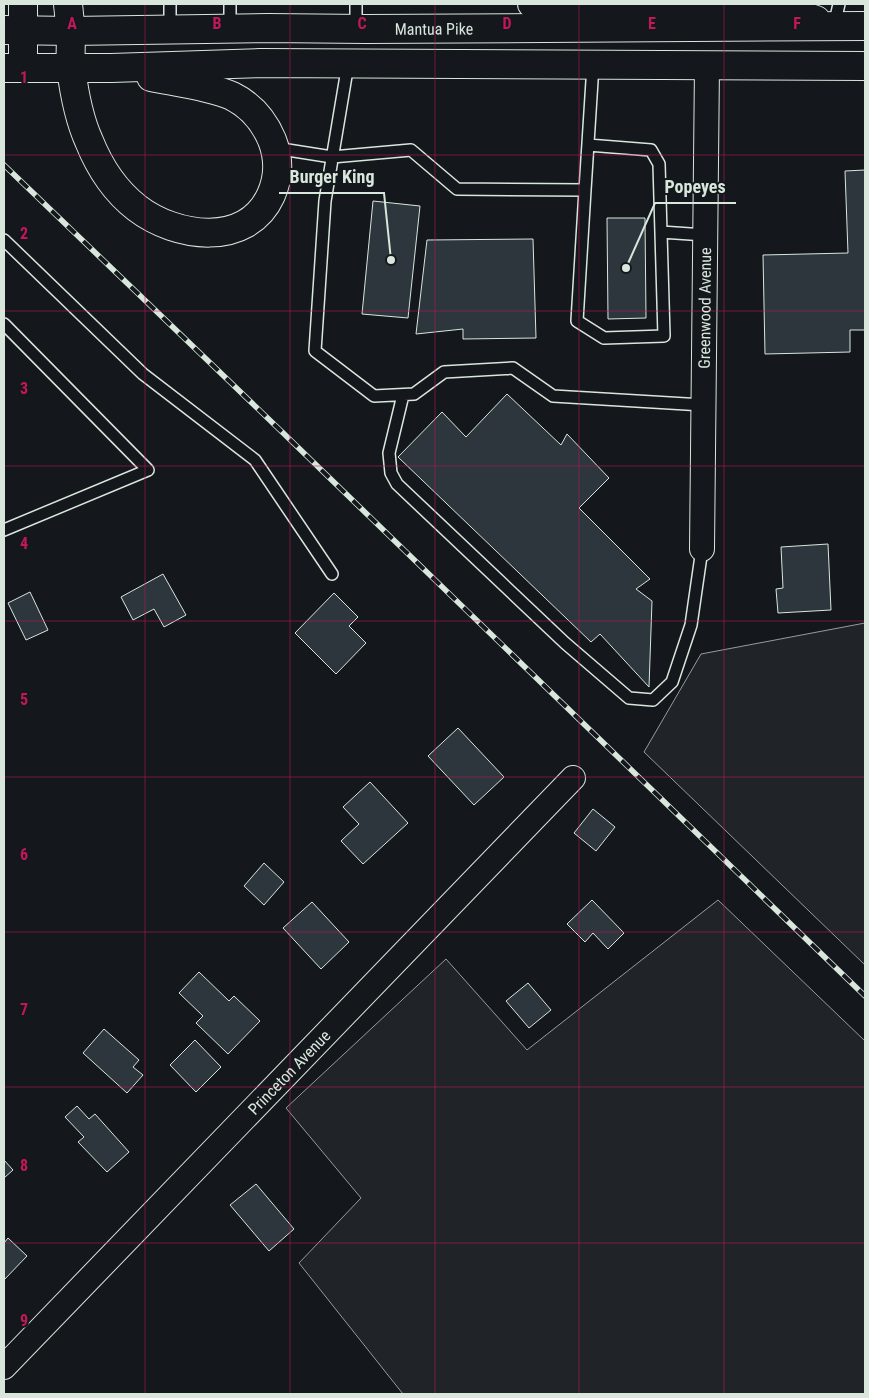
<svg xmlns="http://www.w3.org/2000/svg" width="869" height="1398" viewBox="0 0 869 1398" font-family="'Roboto Condensed',sans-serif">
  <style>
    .green { fill: #202428; stroke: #939e99 }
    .building { fill: #2c363c; stroke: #d8e6dc }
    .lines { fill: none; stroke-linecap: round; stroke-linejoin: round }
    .lane-casing { stroke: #d8e6dc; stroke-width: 14 }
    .street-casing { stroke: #d8e6dc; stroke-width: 26 }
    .primary-casing { stroke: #d8e6dc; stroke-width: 30 }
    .lane { stroke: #14181c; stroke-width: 11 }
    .street { stroke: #14181c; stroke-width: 24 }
    .primary { stroke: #14181c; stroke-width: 28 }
    .rail-casing { stroke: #d8e6dc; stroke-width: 5.5 }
    .rail { stroke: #14181c; stroke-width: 4; stroke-dasharray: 11; stroke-linecap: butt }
    .grid { fill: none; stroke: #c2185b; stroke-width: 1; stroke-opacity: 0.55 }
    .labels { text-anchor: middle; stroke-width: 4; stroke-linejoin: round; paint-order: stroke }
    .street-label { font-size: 16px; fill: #d8e6dc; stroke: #14181c }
    .grid-label { font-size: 16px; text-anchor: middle; font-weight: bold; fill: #c2185b; stroke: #14181c; stroke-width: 4; stroke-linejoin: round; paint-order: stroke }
    .leader { fill: none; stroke: #d8e6dc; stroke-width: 2 }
    .callout-dot { fill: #d8e6dc; stroke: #14181c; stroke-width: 2 }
    .callout-label { font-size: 18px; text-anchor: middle; font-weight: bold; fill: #d8e6dc; stroke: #14181c; stroke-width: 4; stroke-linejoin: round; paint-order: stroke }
  </style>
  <rect width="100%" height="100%" fill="#14181c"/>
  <!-- green -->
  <path class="green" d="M865,623V965L644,752L701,654Z
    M718,900L865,1041V1394H403L299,1263L361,1198L286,1108L446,959L527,1050Z"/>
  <!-- building -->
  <path class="building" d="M865,170V330H850V352L765,354L763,255L848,253L845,171Z
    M373,201L420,206L408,318L362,314Z
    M607,218H645L646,318L608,319Z
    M533,239L536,338L463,339V329L416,334L427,240Z
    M507,394L561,445L567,434L609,478L579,508L650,579L636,589L652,601L649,687L600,634L591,642L398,457L442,412L466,437Z
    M828,544L831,610L778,613L776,589L783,588L781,547Z
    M163,574L186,615L164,627L154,609L133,620L121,597Z
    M30,592L48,630L26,640L8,603Z
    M334,593L358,617L349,626L366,643L336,674L295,633Z
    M458,728L504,777L474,805L428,756Z
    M370,782L408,823L363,864L341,841L359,824L343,807Z
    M593,809L615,827L596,851L574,833Z
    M264,863L284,882L264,905L244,886Z
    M592,900L624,933L608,949L593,933L585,942L567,924Z
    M312,902L349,942L321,969L283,928Z
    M199,972L229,1001L234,996L260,1021L228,1054L196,1023L203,1016L179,993Z
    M528,983L551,1010L529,1028L506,1001Z
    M104,1029L139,1060L133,1067L143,1075L127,1093L83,1053Z
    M195,1040L221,1067L196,1092L170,1065Z
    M77,1106L89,1119L95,1114L129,1152L107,1172L78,1142L84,1137L65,1117Z
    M4,1160L13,1170L4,1178Z
    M256,1184L294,1229L269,1251L230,1205Z
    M8,1238L27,1256L4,1280V1243Z"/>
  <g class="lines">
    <defs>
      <path id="lane" d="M170,4V29
        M230,4V28
        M834,26L839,4
        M356,29V4
        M348,64L325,201L315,351L374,396L414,394L444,372L513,368L553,396L703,405
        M275,148L332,157L411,150L457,189L585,190L593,65
        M585,190L577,321L604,338L664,336L659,164L651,150L588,145
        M661,232L705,235
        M4,240L143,374L255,460L332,574
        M4,324L148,470L4,530
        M403,395L389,453L391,473L397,484L565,643L629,698L653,700L672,682L691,625L702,549"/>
      <g id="street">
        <path id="s1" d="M702,549L707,65"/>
        <path id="s2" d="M4,1367L573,778"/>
      </g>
      <g id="primary">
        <path d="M68,4C69,14 70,24 71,34C71,45 70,57 71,68C74,92 79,119 89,141C99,166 115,191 137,208C176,238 247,248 271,195C279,177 279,158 272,140C264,121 250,105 232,96C209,86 176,82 151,77"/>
        <path d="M532,4L562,7L777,6L816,20"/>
        <path id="s3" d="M4,30L71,31L268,28L366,29L865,26"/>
        <path d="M4,68H111L260,63L865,66"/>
        <path d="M23,68V4"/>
      </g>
    </defs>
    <!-- lane casing -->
    <use href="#lane" class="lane-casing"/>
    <!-- street casing -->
    <use href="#street" class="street-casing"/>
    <!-- primary casing -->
    <use href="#primary" class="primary-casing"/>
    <!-- lane -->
    <use href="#lane" class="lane"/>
    <!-- street -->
    <use href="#street" class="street"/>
    <!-- primary -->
    <use href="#primary" class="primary"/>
    <defs>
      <path id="rail" d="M4,165L279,429L865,996"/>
    </defs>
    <!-- rail casing -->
    <use href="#rail" class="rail-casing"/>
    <!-- rail -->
    <use href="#rail" class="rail"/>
  </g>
  <!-- grid -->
  <path class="grid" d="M145,4V1394M290,4V1394M435,4V1394M579,4V1394M724,4V1394M4,155H865M4,311H865M4,466H865M4,621H865M4,777H865M4,932H865M4,1087H865M4,1243H865"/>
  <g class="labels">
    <!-- street labels -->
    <g class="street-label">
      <text dy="6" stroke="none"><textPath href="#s3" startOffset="430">Mantua Pike</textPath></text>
      <text dy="6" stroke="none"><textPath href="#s1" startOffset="241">Greenwood Avenue</textPath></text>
      <text dy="6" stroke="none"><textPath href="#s2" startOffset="410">Princeton Avenue</textPath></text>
    </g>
  </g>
  <g class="grid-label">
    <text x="72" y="29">A</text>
    <text x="217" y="29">B</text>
    <text x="362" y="29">C</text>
    <text x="507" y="29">D</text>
    <text x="652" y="29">E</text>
    <text x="797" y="29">F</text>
    <text x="24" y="83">1</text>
    <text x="24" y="239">2</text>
    <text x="24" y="394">3</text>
    <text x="24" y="549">4</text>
    <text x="24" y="705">5</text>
    <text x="24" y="860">6</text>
    <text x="24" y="1015">7</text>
    <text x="24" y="1171">8</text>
    <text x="24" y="1326">9</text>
  </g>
  <!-- callouts -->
  <path class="leader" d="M391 260L384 193H279M626 268L655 203H736"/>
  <g class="callout-dot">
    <circle cx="391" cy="260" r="5"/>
    <circle cx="626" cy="268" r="5"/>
  </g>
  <g class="callout-label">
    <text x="332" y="183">Burger King</text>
    <text x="695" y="193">Popeyes</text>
  </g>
  <!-- border -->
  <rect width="869" height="1398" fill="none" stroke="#d8e6dc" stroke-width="10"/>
</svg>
